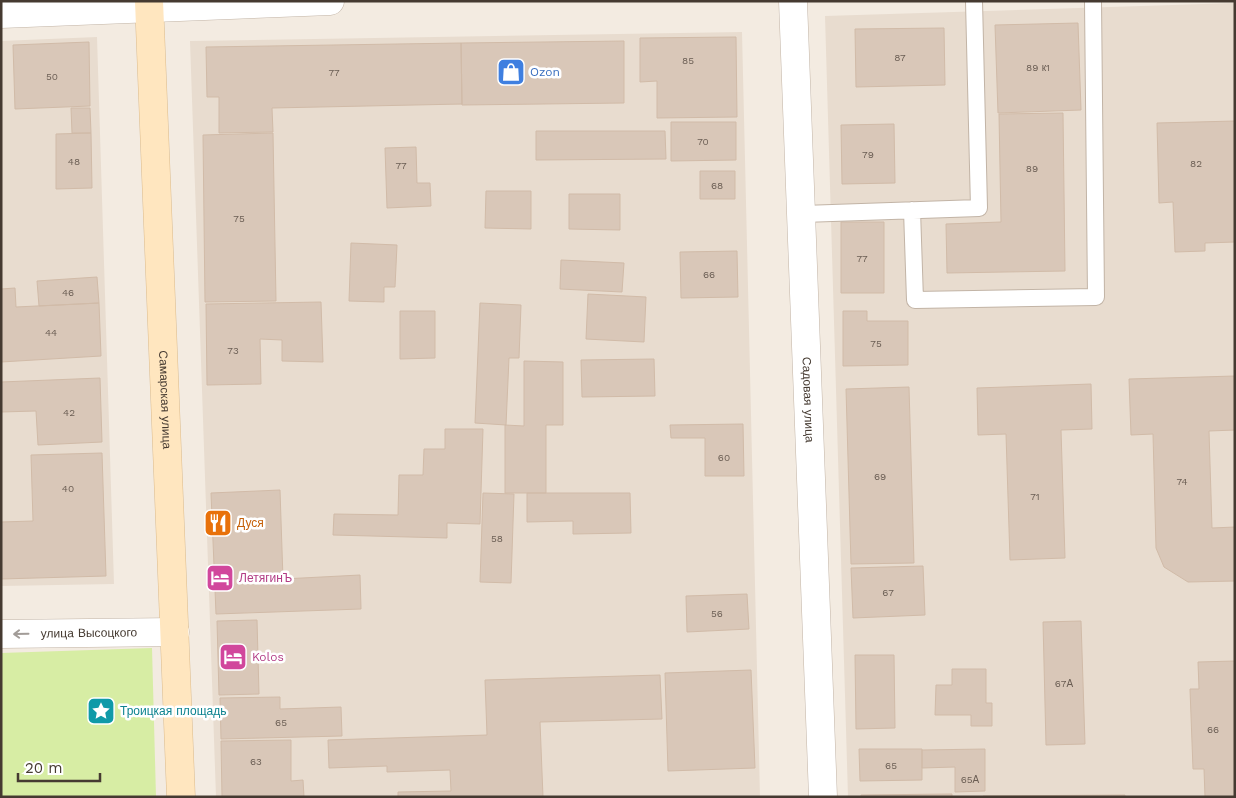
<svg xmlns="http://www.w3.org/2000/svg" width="1236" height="798" viewBox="0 0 1236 798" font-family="'Work Sans',sans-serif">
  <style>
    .residential { fill: #e8dccf }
    .green { fill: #d7eda4 }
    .building { fill: #d9c7b8; stroke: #d1bba8 }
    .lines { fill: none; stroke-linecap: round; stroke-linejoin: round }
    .service-casing { stroke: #c2b4a6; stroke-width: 18 }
    .minor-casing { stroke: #c2b4a6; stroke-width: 29 }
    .secondary-casing { stroke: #dbbb8d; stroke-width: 29 }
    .service { stroke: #fff; stroke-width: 16 }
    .minor { stroke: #fff; stroke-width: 28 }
    .secondary { stroke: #ffe6bf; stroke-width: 28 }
    .oneway { stroke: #a29c98 }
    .labels { text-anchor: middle; stroke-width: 5; stroke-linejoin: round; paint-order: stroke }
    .number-label { font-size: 10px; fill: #6a5d53 }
    .shop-label { font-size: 12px; fill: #366cbe; stroke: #fff; text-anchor: start }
    .street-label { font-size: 12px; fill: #453a31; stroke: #fff }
    .food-label { font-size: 12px; fill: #c56008; stroke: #fff; text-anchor: start }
    .hotel-label { font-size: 12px; fill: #b23c85; stroke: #fff; text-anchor: start }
    .culture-label { font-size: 12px; fill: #0d838f; stroke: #fff; text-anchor: start }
  </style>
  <rect width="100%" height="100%" fill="#f3ebe1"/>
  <!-- residential -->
  <path class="residential" d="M1235,3V797H848L825,16Z
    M742,32L760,797H216L190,41Z
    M97,37L114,584L1,586V41Z"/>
  <!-- green -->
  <path class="green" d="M152,648L156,797H1V653Z"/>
  <!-- building -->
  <path class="building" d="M1078,23L1081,110L998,113L995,25Z
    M944,28L945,85L856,87L855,29Z
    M736,37L737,117L657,118V81L640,82V38Z
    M624,41V103L462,105L461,43Z
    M89,42L90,106L15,109L13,45Z
    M461,43L462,104L272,108L273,132L219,133V97H207L206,47Z
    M71,108H90L91,133H72Z
    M1063,113L1065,271L947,273L946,224L1001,222L999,114Z
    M1235,121V242L1205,243V251L1175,252L1173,202L1159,203L1157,123Z
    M671,122H736V160L671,161Z
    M894,124L895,183L842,184L841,125Z
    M536,131H665L666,159L536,160Z
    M91,133L92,188L56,189V134Z
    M273,133L276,301L205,302L203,135Z
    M416,147L417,183H430L431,206L387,208L385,148Z
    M700,171H735V199H700Z
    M486,191H531V229L485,228Z
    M569,194H620V230L569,229Z
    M841,222H884V293H841Z
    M351,243L397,245L395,287H384V302L349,301Z
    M737,251L738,297L681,298L680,252Z
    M561,260L624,263L622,292L560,289Z
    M97,277L99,303L39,306L37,281Z
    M15,288L16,307L99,303L101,356L1,362V289Z
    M588,294L646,297L644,342L586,339Z
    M321,302L323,362L282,361V340L260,339L261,384L207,385L206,304Z
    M480,303L521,305L519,358H509L506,425L475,423Z
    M400,311H435V358L400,359Z
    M843,311H867V321H908V365L843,366Z
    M654,359L655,396L582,397L581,360Z
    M524,361L563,362V425H546V493H505V425L524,426Z
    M1235,376V430L1209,431L1212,528L1235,527V581L1188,582L1164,567L1156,548L1153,434L1131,435L1129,379Z
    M100,378L102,442L38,445L36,411L1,412V382Z
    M1091,384L1092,429L1061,430L1065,558L1010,560L1006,434L978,435L977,388Z
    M909,387L914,563L851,564L846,389Z
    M743,424L744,476H705V438H671L670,425Z
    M445,429H483L480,524L447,523V538L333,535L334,514L398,515L399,475H423L424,449H445Z
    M102,453L106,576L1,579V522L33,521L31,455Z
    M280,490L283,579L360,575L361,609L216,614L211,493Z
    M483,493L514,494L511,583L480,582Z
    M527,493H630L631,533L573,534V521L527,522Z
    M923,566L925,615L853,618L851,568Z
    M747,594L749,629L687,632L686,596Z
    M257,620L259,694L219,695L217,621Z
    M1081,621L1085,744L1046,745L1043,622Z
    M855,655H894L895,728L856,729Z
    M1235,661V797H1205L1204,769H1193L1190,689H1199L1198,662Z
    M952,669H986V703H992V726H971V715H935L936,685H952Z
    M751,670L755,768L668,771L665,673Z
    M660,675L662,719L540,722L543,797H398V792L451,791L450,770L387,772V766L329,768L328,740L487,735L485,680Z
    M280,697V709L341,707L342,736L221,739L220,698Z
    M291,740V781L303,780L304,797H222L221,741Z
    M859,749H922V780L860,781Z
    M985,749V791L955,792V767L922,768V750Z
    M952,794V797H861V795Z
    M1125,795V797H983V796Z"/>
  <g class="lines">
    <defs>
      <path id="service" d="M912,210L915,300L1096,297L1093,1
        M803,214L979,208L974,1"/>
      <g id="minor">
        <path id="s1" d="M793,1L823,797"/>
        <path d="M1,14L330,1"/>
        <path id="s2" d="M1,634L175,632"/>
      </g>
      <g id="secondary">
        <path id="s3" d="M149,1L181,797"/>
      </g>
    </defs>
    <!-- service casing -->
    <use href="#service" class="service-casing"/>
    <!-- minor casing -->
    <use href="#minor" class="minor-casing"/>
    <!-- secondary casing -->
    <use href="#secondary" class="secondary-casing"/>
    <!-- service -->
    <use href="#service" class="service"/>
    <!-- minor -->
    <use href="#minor" class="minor"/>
    <!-- secondary -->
    <use href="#secondary" class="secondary"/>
  </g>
  <!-- one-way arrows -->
  <defs><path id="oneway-shaft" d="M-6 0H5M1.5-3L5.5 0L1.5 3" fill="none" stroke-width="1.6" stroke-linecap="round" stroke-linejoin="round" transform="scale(1.25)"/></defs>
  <use class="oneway" href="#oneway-shaft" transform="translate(21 634) rotate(179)"/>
  <!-- icons -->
  <defs>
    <symbol id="shop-square" viewBox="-11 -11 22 22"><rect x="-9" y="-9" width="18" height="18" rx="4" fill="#3f7fe0" stroke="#fff"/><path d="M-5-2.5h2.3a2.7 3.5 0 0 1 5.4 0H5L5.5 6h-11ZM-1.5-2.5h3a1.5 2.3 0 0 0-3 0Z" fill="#fff"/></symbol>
    <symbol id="restaurant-square" viewBox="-11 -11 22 22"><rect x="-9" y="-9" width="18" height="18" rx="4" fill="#e8710a" stroke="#fff"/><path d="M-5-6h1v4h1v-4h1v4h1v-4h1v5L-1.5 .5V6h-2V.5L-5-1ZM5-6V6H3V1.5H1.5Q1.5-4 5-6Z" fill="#fff"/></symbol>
    <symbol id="hotel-square" viewBox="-11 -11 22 22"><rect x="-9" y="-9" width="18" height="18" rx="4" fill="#d1479c" stroke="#fff"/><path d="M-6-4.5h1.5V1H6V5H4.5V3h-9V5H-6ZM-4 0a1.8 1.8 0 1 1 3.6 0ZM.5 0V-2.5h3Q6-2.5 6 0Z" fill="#fff"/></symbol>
    <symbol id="sight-square" viewBox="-11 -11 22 22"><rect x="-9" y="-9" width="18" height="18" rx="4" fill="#0f9aa8" stroke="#fff"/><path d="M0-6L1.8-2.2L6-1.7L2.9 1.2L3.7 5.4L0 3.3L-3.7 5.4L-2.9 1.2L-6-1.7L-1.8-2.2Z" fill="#fff"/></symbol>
  </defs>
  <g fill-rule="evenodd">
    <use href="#shop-square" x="495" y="56" width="32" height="32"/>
    <use href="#restaurant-square" x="202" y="507" width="32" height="32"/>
    <use href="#hotel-square" x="204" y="562" width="32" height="32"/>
    <use href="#hotel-square" x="217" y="641" width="32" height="32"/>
    <use href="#sight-square" x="85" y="695" width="32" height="32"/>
  </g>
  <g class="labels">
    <!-- number labels -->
    <g class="number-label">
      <text x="900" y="61">87</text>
      <text x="688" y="64">85</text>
      <text x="1038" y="71">89 к1</text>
      <text x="334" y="76">77</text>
      <text x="52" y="80">50</text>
      <text x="703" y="145">70</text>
      <text x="868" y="158">79</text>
      <text x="74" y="165">48</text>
      <text x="1196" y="167">82</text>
      <text x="401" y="169">77</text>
      <text x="1032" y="172">89</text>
      <text x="717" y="189">68</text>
      <text x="239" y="222">75</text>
      <text x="862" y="262">77</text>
      <text x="709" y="278">66</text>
      <text x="68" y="296">46</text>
      <text x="51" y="336">44</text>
      <text x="876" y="347">75</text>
      <text x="233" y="354">73</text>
      <text x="69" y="416">42</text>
      <text x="724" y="461">60</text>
      <text x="880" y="480">69</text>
      <text x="1182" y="485">74</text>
      <text x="68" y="492">40</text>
      <text x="1035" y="500">71</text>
      <text x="497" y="542">58</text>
      <text x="888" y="596">67</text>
      <text x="717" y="617">56</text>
      <text x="1064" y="687">67А</text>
      <text x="281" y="726">65</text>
      <text x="1213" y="733">66</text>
      <text x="256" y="765">63</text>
      <text x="891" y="769">65</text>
      <text x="970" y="783">65А</text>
    </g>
    <!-- shop labels -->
    <g class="shop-label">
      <text x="530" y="76">Ozon</text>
    </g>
    <!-- street labels -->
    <g class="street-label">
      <text dy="4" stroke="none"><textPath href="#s3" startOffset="399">Самарская улица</textPath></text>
      <text dy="4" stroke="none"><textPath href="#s1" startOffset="399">Садовая улица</textPath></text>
      <text dy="4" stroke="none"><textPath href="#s2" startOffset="88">улица Высоцкого</textPath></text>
    </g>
    <!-- food labels -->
    <g class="food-label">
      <text x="237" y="527">Дуся</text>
    </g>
    <!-- hotel labels -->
    <g class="hotel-label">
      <text x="239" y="582">ЛетягинЪ</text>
      <text x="252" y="661">Kolos</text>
    </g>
    <!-- culture labels -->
    <g class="culture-label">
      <text x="120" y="715">Троицкая площадь</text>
    </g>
  </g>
  <!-- border -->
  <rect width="1236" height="798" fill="none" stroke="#453a31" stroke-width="5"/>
  <!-- scale -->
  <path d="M18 773v8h82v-8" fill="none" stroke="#453a31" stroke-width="2.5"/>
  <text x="25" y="773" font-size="15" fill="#453a31" stroke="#ffffff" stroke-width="4" paint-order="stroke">20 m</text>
</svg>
